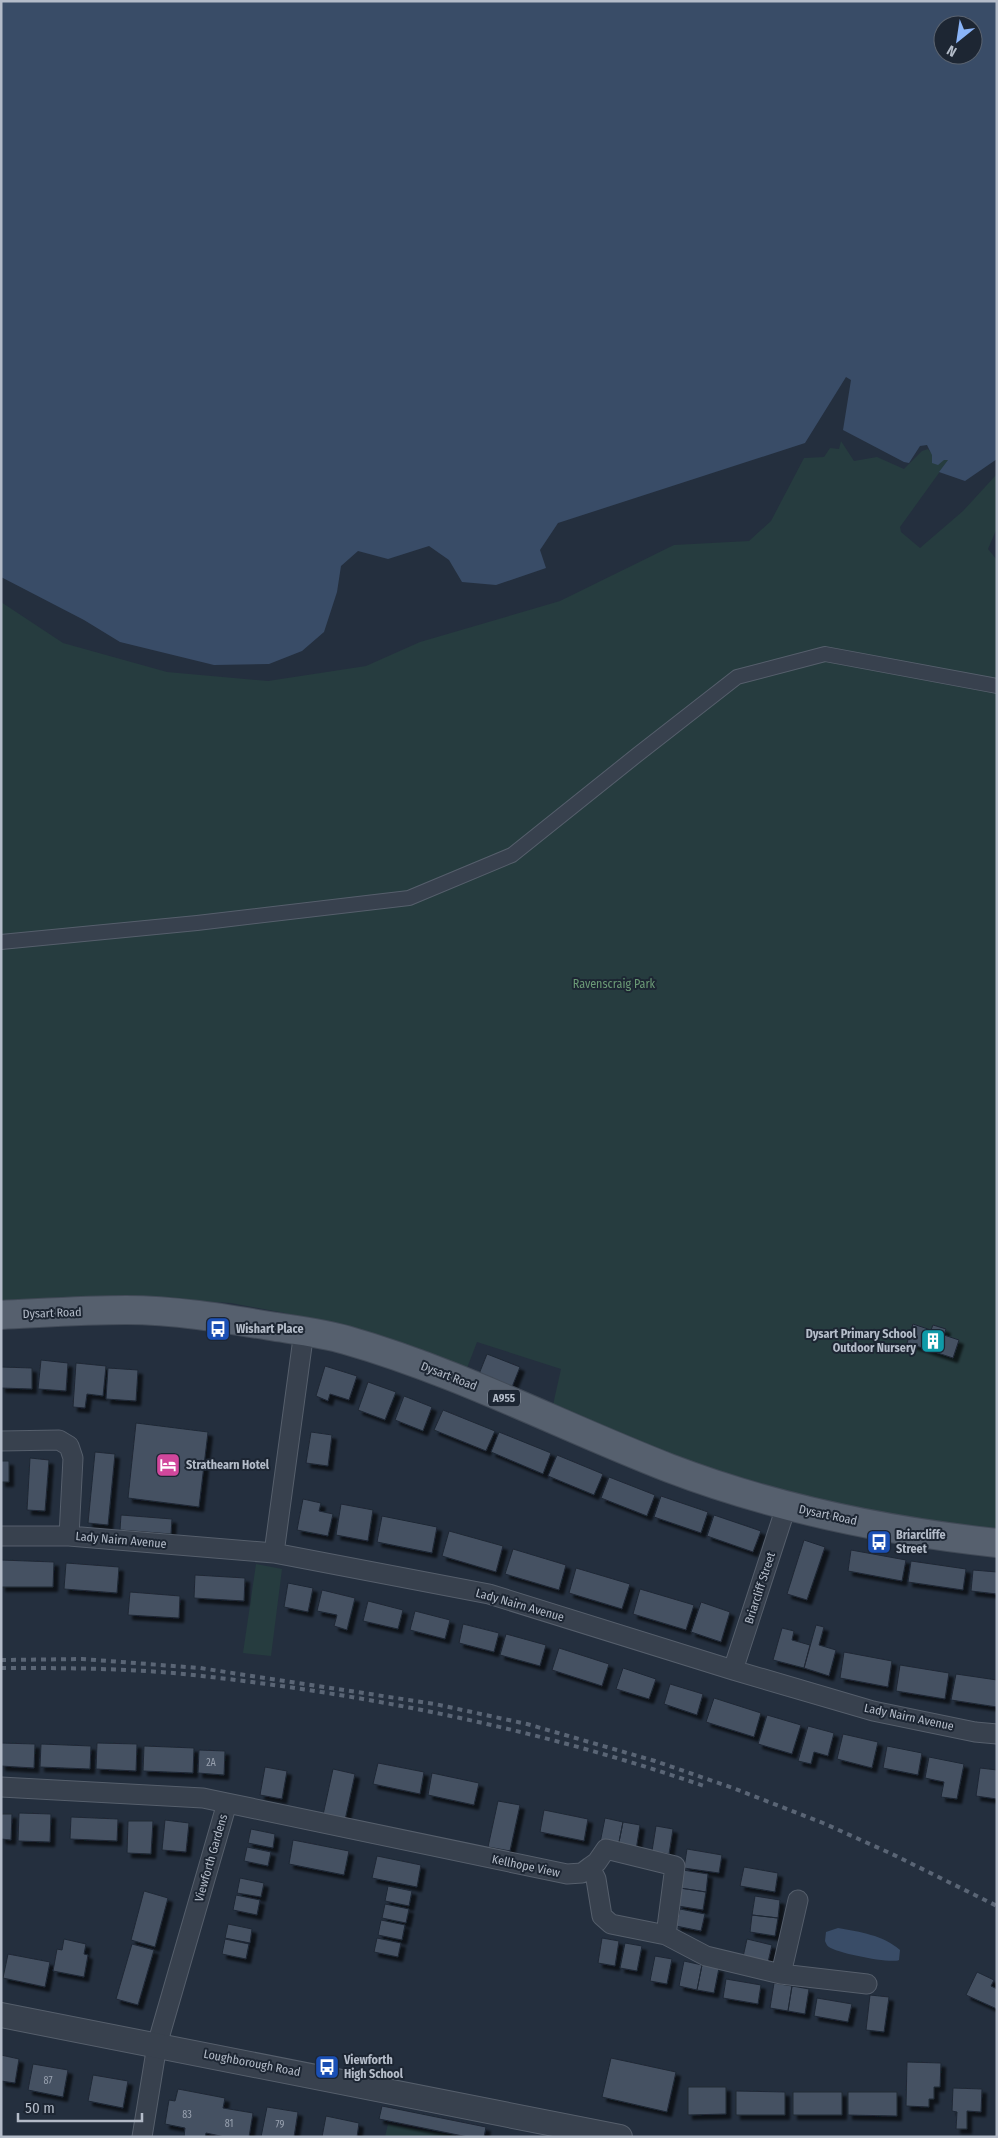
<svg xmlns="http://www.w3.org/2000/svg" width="998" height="2138" viewBox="0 0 998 2138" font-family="'Fira Sans Condensed',sans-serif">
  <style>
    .green { fill: #263c3f }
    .water { fill: #394c67; fill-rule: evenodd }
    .building { fill: #455162; stroke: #1f2835; filter: url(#shadow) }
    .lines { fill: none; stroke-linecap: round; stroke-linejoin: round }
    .pedestrian-casing { stroke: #565f6c; stroke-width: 16 }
    .minor-casing { stroke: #565f6c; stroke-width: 21 }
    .tertiary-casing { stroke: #565f6c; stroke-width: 26 }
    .primary-casing { stroke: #414a57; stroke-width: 30 }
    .pedestrian { stroke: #38414e; stroke-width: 14 }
    .minor { stroke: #38414e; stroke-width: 19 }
    .tertiary { stroke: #38414e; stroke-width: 24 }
    .primary { stroke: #56606e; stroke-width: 28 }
    .rail { stroke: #5a6575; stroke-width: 4; stroke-dasharray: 5 5; stroke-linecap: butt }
    .labels { text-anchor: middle; stroke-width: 4; stroke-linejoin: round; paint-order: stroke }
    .number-label { font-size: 10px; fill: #98a1af }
    .shield { fill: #1d2633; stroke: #878f9c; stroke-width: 1 }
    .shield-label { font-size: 11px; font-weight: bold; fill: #b4bcc9 }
    .park-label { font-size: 12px; fill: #6b9a76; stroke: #1d2633 }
    .street-label { font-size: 12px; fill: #b4bcc9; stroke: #1d2633 }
    .poi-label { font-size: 12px; font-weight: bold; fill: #b4bcc9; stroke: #1d2633; text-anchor: start }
  </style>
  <defs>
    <filter id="shadow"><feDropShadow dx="4.5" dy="4.5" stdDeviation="1" flood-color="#0009"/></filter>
  </defs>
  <rect width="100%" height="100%" fill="#242f3e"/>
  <!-- green -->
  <path class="green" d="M841,441L854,461L877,457L904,469L922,451L928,449C933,456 940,460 949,459L900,527L901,532L920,548L963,511L997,474V528L988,549L997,560V1530L889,1515L827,1502L705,1467L625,1436L553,1405L561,1369L477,1342L467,1368L449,1360L317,1319L231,1303L161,1299L66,1297L1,1301V602L63,643L167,672L268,681L366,666L420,642L560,601L674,545L749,541L771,521L804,458L824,457L830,448L839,449Z
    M256,1564L282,1569L271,1656L243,1653Z
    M388,2124L462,2137H385Z"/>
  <!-- water -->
  <path class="water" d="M1,1H997V459L965,481L939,472L948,460H944L938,465L932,463V455L927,445L920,446L909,463L904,462L843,430L851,380L846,377L805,443L558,523L540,550L546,568L496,585L462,582L449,560L429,546L388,559L358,551L341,566L337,592L324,632L302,651L269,664L214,665L120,642L84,620L1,577ZM943,25H973V55H943Z
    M838,1928C860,1932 883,1935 900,1950L899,1960C891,1964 837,1953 829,1947C827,1946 826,1943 825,1941L826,1932Z"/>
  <!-- building -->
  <path class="building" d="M913,1324L931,1330L933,1325L946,1329L944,1335L959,1340L953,1358L907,1343Z
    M487,1354L520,1367L512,1387L479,1374Z
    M41,1360L68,1363L66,1391L38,1389Z
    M76,1363L106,1366L103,1396L87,1394L85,1408L73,1407Z
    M325,1366L357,1376L349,1400L330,1394L328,1401L316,1396Z
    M1,1367L32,1368V1389L1,1388Z
    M108,1368L138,1370L136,1401L106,1399Z
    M368,1382L396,1392L385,1420L358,1410Z
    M404,1396L432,1407L423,1431L395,1420Z
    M443,1410L495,1431L486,1451L434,1430Z
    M136,1423L208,1432L199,1507L128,1498Z
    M311,1432L332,1435L328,1466L306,1463Z
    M499,1432L551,1453L543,1474L491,1452Z
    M95,1452L115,1454L108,1525L88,1523Z
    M557,1455L603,1474L594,1495L548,1476Z
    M30,1458L49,1460L45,1511L27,1510Z
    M1,1461H9V1482H1Z
    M609,1477L655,1495L647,1516L601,1498Z
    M661,1496L708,1512L701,1533L654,1517Z
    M303,1499L321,1503L319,1511L333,1514L328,1536L297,1530Z
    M341,1504L373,1510L368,1541L336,1535Z
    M121,1515L172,1519L171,1534L120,1530Z
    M714,1515L761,1531L753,1552L707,1536Z
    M382,1516L437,1527L432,1553L377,1542Z
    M449,1531L503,1546L496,1572L442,1556Z
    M804,1540L825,1547L807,1600L787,1594Z
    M513,1549L566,1565L559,1590L505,1574Z
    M851,1550L906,1560L902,1581L848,1571Z
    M1,1560L54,1562L53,1587H1Z
    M911,1561L966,1569L963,1590L908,1582Z
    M66,1563L119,1567L117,1593L64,1589Z
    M576,1568L630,1584L622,1609L569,1593Z
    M973,1570L997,1572V1594L971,1591Z
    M195,1575L245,1578L244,1601L194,1598Z
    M288,1583L313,1588L308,1612L284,1607Z
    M640,1589L694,1605L686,1630L633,1614Z
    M322,1590L355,1598L347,1630L334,1626L337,1615L317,1611Z
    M130,1592L180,1596L179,1618L128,1615Z
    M368,1601L403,1610L398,1629L363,1621Z
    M701,1602L730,1612L721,1642L691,1632Z
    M415,1611L450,1620L445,1639L410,1630Z
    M463,1624L499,1633L494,1652L459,1643Z
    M816,1625L824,1627L819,1645L836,1650L829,1676L804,1668Z
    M782,1628L794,1631L792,1640L810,1645L804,1668L773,1660Z
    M506,1634L546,1645L540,1666L500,1655Z
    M559,1648L609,1664L602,1686L552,1670Z
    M844,1652L892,1661L888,1687L840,1678Z
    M900,1665L949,1673L945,1699L896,1691Z
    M623,1668L656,1679L649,1699L616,1689Z
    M956,1674L997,1680V1707L951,1700Z
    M670,1684L703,1694L697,1715L664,1704Z
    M714,1698L761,1713L754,1737L706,1722Z
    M767,1715L801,1725L792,1754L758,1744Z
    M808,1726L834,1733L828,1756L814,1752L811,1764L798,1761Z
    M843,1734L878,1742L872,1768L837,1759Z
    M1,1743L35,1744L34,1768L1,1766Z
    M97,1743L137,1744L136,1771L96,1769Z
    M41,1744L91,1746L90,1769L40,1767Z
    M144,1746L194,1748L193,1773L143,1771Z
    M887,1746L922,1753L918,1775L883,1768Z
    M199,1750L225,1751L224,1775L198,1773Z
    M929,1757L964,1764L957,1799L941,1797L944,1782L925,1778Z
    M378,1763L424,1772L420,1794L373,1784Z
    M265,1767L287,1771L282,1799L260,1795Z
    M980,1768L997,1770V1799L976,1796Z
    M333,1769L355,1774L345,1820L323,1815Z
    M432,1773L479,1783L474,1805L428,1795Z
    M498,1801L520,1805L510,1851L488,1847Z
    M544,1810L588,1819L584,1841L540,1832Z
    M19,1813L51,1814L50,1842L18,1841Z
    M1,1814H12L11,1840L1,1839Z
    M71,1817L118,1819L117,1841L70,1839Z
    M605,1818L623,1822L618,1847L600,1843Z
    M165,1820L189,1823L186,1852L162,1850Z
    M128,1821H153L151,1854L127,1853Z
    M623,1822L640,1825L636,1850L618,1847Z
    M656,1826L673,1829L669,1854L652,1851Z
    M251,1829L275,1834L273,1848L248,1843Z
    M293,1840L349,1851L344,1875L289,1864Z
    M247,1847L271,1852L268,1866L244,1861Z
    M687,1849L722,1855L719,1873L684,1868Z
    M377,1856L421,1865L417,1887L372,1878Z
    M744,1867L778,1873L775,1892L740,1886Z
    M683,1870L708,1874L706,1892L680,1888Z
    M240,1878L264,1883L261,1897L237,1893Z
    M388,1886L412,1891L409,1906L385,1901Z
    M680,1888L706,1892L703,1910L678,1906Z
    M144,1891L168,1898L155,1947L131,1940Z
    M236,1895L260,1900L257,1915L233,1910Z
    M755,1896L780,1900L778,1918L752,1915Z
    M385,1904L409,1909L406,1923L382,1918Z
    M680,1909L705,1914L701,1931L676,1926Z
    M752,1915L778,1918L775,1936L750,1932Z
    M381,1920L405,1925L402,1940L378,1935Z
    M228,1924L252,1929L250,1943L225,1938Z
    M377,1938L401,1943L398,1957L374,1952Z
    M602,1938L619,1941L615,1966L598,1963Z
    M64,1939L86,1944L84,1954L88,1955L84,1977L53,1971L57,1949L62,1950Z
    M225,1939L249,1944L246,1959L222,1954Z
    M747,1939L772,1945L768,1962L743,1957Z
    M625,1943L642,1946L637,1971L620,1968Z
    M132,1944L154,1950L138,2005L116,1999Z
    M8,1954L50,1962L45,1987L3,1978Z
    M655,1956L672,1959L667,1984L650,1981Z
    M684,1961L702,1965L697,1990L679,1986Z
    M702,1965L719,1968L714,1993L697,1990Z
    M977,1972L994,1980L991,1986L997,1989V2009L966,1995Z
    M726,1979L761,1985L758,2004L723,1998Z
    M774,1983L792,1986L788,2011L770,2008Z
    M792,1986L809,1989L805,2014L788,2011Z
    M870,1995L889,1997L884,2032L866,2030Z
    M817,1998L852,2004L848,2022L814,2016Z
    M1,2055L19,2059L15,2083L1,2081Z
    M611,2058L676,2072L667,2112L602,2097Z
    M907,2062L941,2063L940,2087H934V2099H929V2107L906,2106Z
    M33,2064L68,2070L63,2097L28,2090Z
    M93,2075L128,2081L123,2108L88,2101Z
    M688,2087H726V2114L688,2115Z
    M953,2088L982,2089L981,2112L967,2111V2129H956L957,2112L952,2111Z
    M178,2089L225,2098L223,2108L253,2113L249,2137H225L206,2133L205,2137H184L185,2128L165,2124L169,2100L175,2101Z
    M736,2091L785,2092V2115H736Z
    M793,2092H842V2115H793Z
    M848,2092H897V2116L848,2115Z
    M382,2106L486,2127L484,2137H468L379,2119Z
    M267,2107L298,2112L294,2137H261Z
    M326,2116L359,2123L357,2137H322Z"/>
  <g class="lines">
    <defs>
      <path id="pedestrian" d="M1,942L197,923L409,898L512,855L637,755L737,677L825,654L997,686"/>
      <path id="minor" d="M1,1441L59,1440L69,1446L73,1458L69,1536
        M1,1536H69L274,1553L489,1594L733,1670L873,1711L975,1732L997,1734
        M274,1553L304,1331
        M733,1670L786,1507
        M1,1787L203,1798L227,1803L157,2045L142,2137
        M227,1803L567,1874L582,1873L590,1867L596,1879L602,1916L611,1924L666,1935L706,1956L781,1974L867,1984
        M590,1867L597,1862L606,1849L675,1866L666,1935
        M781,1974L798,1900"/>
      <path id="tertiary" d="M1,2015L620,2137"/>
      <path id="primary" d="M1,1315C43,1313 84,1310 126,1310C174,1310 222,1318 270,1326C295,1330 322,1333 346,1340C458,1372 561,1426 669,1468C774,1508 885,1531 997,1543"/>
    </defs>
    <!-- pedestrian casing -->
    <use href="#pedestrian" class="pedestrian-casing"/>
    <!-- minor casing -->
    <use href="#minor" class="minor-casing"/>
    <!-- tertiary casing -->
    <use href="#tertiary" class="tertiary-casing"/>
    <!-- primary casing -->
    <use href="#primary" class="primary-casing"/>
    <!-- pedestrian -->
    <use href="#pedestrian" class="pedestrian"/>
    <!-- minor -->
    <use href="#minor" class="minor"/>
    <!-- tertiary -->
    <use href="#tertiary" class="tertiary"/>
    <!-- primary -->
    <use href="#primary" class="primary"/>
    <!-- rail -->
    <path class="rail" d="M1,1660L82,1659L200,1668L435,1704L527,1724L655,1761L733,1788L823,1823L892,1854L997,1906
      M1,1668C68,1668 135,1668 202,1676C372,1695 542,1730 704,1786"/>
  </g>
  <!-- icons -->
  <defs>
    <symbol id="bus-square" viewBox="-11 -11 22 22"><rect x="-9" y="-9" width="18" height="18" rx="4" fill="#1a4fb4" stroke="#1d2633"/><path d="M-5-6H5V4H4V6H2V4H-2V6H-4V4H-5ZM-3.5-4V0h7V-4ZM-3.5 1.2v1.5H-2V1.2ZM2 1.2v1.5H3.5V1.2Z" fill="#fff"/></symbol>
    <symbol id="building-square" viewBox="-11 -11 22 22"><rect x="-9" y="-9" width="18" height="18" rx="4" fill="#0f9aa8" stroke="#1d2633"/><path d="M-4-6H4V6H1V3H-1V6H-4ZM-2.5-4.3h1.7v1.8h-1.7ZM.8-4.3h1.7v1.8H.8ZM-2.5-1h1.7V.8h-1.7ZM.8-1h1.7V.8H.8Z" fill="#fff"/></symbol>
    <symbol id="hotel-square" viewBox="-11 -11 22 22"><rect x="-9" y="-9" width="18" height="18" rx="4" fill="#d1479c" stroke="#1d2633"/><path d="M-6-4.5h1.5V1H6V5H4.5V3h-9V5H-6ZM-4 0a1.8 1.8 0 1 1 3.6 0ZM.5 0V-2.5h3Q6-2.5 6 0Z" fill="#fff"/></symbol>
  </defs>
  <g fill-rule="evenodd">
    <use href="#bus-square" x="204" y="1315" width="28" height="28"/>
    <use href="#building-square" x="919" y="1327" width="28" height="28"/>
    <use href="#hotel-square" x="154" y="1451" width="28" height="28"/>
    <use href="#bus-square" x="865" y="1528" width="28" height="28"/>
    <use href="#bus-square" x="313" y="2053" width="28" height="28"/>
  </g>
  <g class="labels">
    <!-- number labels -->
    <g class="number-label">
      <text x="211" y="1766">2A</text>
      <text x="48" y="2084">87</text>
      <text x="187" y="2118">83</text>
      <text x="229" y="2127">81</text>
      <text x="280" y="2128">79</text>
    </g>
    <!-- shield labels -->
    <rect class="shield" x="488" y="1389.5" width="32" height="17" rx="4"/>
    <g class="shield-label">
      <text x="504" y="1402">A955</text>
    </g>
    <!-- park labels -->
    <g class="park-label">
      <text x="614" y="988">Ravenscraig Park</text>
    </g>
    <!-- street labels -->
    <g class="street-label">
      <text transform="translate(52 1313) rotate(-2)" y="4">Dysart Road</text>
      <text transform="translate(449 1376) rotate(21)" y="4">Dysart Road</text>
      <text transform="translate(828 1515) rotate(12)" y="4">Dysart Road</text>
      <text transform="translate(121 1540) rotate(5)" y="4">Lady Nairn Avenue</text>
      <text transform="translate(760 1588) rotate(-72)" y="4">Briarcliff Street</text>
      <text transform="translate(520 1605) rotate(16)" y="4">Lady Nairn Avenue</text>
      <text transform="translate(909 1717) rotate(12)" y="4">Lady Nairn Avenue</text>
      <text transform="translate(211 1858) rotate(-74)" y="4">Viewforth Gardens</text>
      <text transform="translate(526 1866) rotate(12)" y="4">Kellhope View</text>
      <text transform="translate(252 2063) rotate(11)" y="4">Loughborough Road</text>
    </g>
    <!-- poi labels -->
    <g class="poi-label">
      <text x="236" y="1333">Wishart Place</text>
      <text x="916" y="1338" text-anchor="end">Dysart Primary School<tspan x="916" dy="14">Outdoor Nursery</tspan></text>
      <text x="186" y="1469">Strathearn Hotel</text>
      <text x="896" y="1539">Briarcliffe<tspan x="896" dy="14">Street</tspan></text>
      <text x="344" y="2064">Viewforth<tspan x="344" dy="14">High School</tspan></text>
    </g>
  </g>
  <!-- border -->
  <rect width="998" height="2138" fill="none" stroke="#b4bcc9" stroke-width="5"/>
  <!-- north arrow -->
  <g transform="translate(958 40) rotate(210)"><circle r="24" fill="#1d2633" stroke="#59626f"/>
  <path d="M0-4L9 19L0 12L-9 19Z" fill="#8ab4f8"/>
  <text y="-8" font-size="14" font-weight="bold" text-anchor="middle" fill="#b4bcc9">N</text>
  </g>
  <!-- scale -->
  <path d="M18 2113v8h124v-8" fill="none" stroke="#b4bcc9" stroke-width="2.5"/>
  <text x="25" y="2113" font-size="15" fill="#b4bcc9" stroke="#1d2633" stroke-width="4" paint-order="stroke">50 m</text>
</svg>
